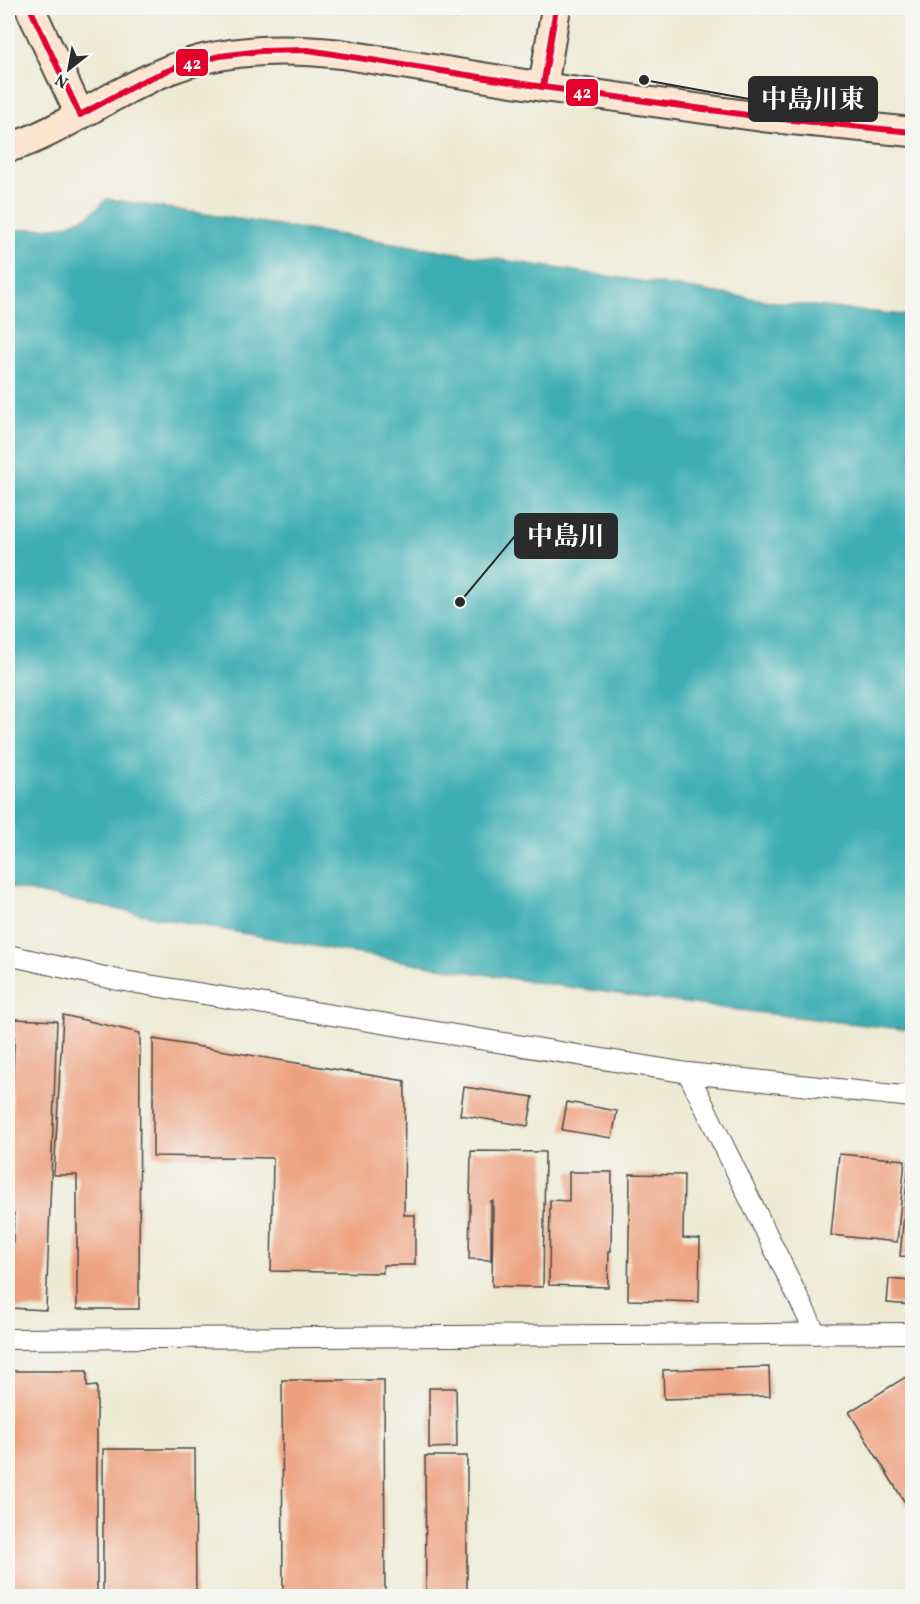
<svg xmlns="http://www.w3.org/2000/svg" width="920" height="1604" viewBox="0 0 920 1604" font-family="Vollkorn,'Noto Serif JP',serif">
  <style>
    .water { fill: #3caeb4; stroke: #346c70; stroke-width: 1.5 }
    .building { fill: #eda07e }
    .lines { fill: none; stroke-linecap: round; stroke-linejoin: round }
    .street-casing { stroke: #484844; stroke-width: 22 }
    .secondary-casing { stroke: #484844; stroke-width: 32 }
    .street { stroke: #fff; stroke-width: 20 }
    .secondary { stroke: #fbe5cf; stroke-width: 28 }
    .bus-1-casing { stroke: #f6f6f2; stroke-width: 10 }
    .bus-1 { stroke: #e4002b; stroke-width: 6 }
    .leader { fill: none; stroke: #2b2b2b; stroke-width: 2 }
    .callout-dot { fill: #2b2b2b; stroke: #f6f6f2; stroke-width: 2 }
    .callout { fill: #2b2b2b; stroke: #2b2b2b; stroke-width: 2 }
    .callout-label { font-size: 26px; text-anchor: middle; font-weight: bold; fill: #fff }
    .line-badge { stroke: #f6f6f2; stroke-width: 2 }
    .badge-label { font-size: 16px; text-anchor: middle; font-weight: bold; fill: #fff }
  </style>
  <rect width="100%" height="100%" fill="#f6f6f2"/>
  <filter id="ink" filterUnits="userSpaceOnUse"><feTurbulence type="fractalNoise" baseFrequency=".0167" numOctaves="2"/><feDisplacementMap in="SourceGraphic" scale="12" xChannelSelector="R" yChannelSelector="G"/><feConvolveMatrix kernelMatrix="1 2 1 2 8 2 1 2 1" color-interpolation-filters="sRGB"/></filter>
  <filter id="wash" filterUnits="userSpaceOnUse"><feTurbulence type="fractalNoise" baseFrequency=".008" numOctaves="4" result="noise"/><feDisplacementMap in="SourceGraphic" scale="24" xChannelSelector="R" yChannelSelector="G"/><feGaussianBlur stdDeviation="1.35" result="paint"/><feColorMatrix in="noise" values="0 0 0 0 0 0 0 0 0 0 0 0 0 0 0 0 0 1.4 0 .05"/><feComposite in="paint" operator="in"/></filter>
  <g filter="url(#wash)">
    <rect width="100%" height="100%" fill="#edead4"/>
    <!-- water -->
    <path class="water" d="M107,199L782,303L912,316V1030C608,998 307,950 8,887V231L64,226L89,216Z"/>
    <g id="blocks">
      <!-- building -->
      <path class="building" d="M398,8H458L456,18Z
        M63,1015L140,1033L139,1309H77V1175H54Z
        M15,1019L57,1021L46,1310L10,1308L14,1213H8V1122H11Z
        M153,1039L405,1081L404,1215H415V1265H383V1273L271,1271L273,1158L153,1156Z
        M464,1087L533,1097L528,1126L460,1115Z
        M567,1102L617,1111L612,1138L562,1130Z
        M471,1151L545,1152L543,1287L492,1286L493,1201H491V1260L469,1259Z
        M839,1154L905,1160L897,1242L831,1235Z
        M909,1162L912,1163V1257L900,1256Z
        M569,1172H612L611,1251H609L608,1287L549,1285L550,1200L569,1201Z
        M630,1174L684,1175L683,1238L700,1239L699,1302L628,1300Z
        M889,1279L912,1281V1305L887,1303Z
        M769,1367L770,1396L664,1399L663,1370Z
        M8,1371H87V1387L97,1386V1596H8Z
        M912,1373V1514L849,1412Z
        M282,1380H384L385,1596H283Z
        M429,1388H456L457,1447L429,1448Z
        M103,1449H195L196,1596H103Z
        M425,1456H467V1596H426Z"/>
    </g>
  </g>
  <g filter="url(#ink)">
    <use href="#blocks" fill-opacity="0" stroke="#484844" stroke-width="1.5"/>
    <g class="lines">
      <defs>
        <path id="street" d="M8,955L118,980L688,1073L912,1097
          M688,1073L816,1334
          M8,1339L912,1333"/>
        <path id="secondary" d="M30,8L80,115
          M543,87L556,8
          M8,147C32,144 83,113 107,100C130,88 153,75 177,67C229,48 287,48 341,54L543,87L762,117L912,132"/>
      </defs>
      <!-- street casing -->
      <use href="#street" class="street-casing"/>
      <!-- secondary casing -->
      <use href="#secondary" class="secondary-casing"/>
      <!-- street -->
      <use href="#street" class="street"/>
      <!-- secondary -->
      <use href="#secondary" class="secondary"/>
      <defs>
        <path id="bus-1" d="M30,8L80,115L143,81L179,66L220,56L260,51L308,50L543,87L762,117L912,132
          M543,87L556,8"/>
      </defs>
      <!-- bus-1 casing -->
      <use href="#bus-1" class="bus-1-casing"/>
      <!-- bus-1 -->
      <use href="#bus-1" class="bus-1"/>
    </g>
  </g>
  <!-- callouts -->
  <path class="leader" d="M644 80L749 99M460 602L515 536"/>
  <g class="callout-dot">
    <circle cx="644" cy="80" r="6"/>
    <circle cx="460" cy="602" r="6"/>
  </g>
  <g class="callout">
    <rect x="749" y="77" width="128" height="44" rx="6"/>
    <rect x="515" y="514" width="102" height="44" rx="6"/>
  </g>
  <g class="callout-label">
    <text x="813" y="108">中島川東</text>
    <text x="566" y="545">中島川</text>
  </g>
  <g class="line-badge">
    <rect x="175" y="48" width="34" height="29" rx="6" fill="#e4002b"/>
    <rect x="565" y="78" width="34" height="29" rx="6" fill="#e4002b"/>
  </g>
  <g class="badge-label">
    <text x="192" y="69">42</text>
    <text x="582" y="98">42</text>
  </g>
  <!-- margin -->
  <rect width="920" height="1604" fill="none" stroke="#f6f6f2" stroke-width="30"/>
  <!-- north arrow -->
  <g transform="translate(69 69) rotate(211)" stroke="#f6f6f2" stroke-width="4.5" paint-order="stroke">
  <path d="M0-4.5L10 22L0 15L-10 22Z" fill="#2b2b2b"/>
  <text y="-9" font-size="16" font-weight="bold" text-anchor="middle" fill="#2b2b2b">N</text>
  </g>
</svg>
